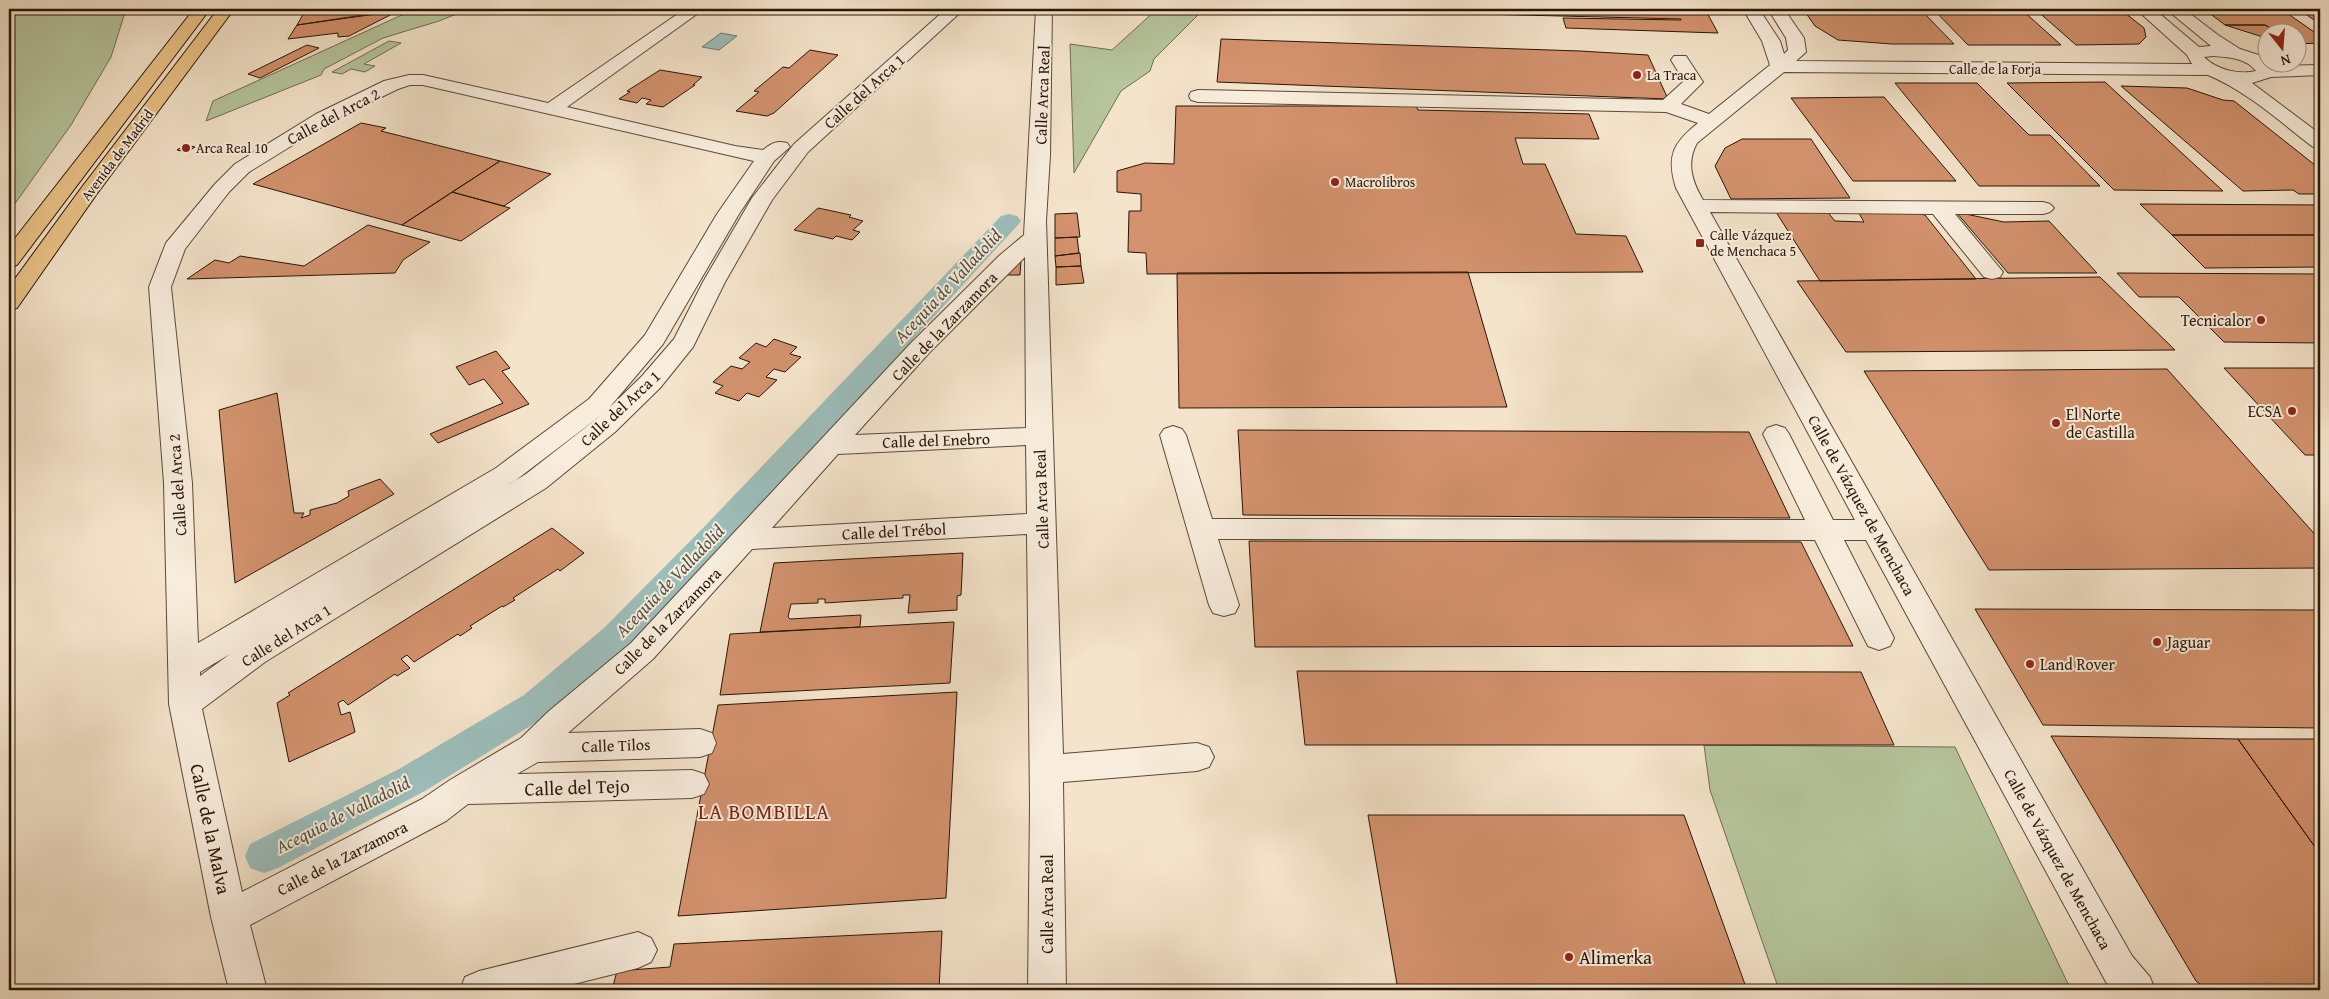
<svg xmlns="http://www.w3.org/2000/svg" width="2329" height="999" viewBox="0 0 2329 999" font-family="'Gentium Book Plus',serif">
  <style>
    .green { fill: #b6c59c; stroke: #706d51 }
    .water { fill: #9cbebb; stroke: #6e7a73 }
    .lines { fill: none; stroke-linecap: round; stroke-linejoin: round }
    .canal { fill: #9cbebb; fill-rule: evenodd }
    .building { fill: #d3926d; stroke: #291506 }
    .minor-casing { stroke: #5c4937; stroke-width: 2 }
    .major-casing { stroke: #291506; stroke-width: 2 }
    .minor { fill: #f8eddd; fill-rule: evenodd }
    .major { fill: #eac286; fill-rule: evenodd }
    .poi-dot { fill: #8f2418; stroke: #f8eddd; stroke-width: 2 }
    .labels { text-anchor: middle; stroke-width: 4; stroke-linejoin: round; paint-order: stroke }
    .far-street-label { font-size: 14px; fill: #291506; stroke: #f8eddd }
    .far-poi-label { font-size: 14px; fill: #291506; stroke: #f8eddd; text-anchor: start }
    .street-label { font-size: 16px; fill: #291506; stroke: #f8eddd }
    .poi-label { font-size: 16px; fill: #291506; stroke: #f8eddd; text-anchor: start }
    .water-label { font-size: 18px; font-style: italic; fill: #515045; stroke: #f8eddd }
    .near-street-label { font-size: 19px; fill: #291506; stroke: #f8eddd }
    .near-poi-label { font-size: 19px; fill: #291506; stroke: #f8eddd; text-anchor: start }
    .near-neighbourhood-label { font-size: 21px; letter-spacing: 1px; fill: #7a1f14; stroke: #f8eddd }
  </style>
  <rect width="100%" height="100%" fill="#f4e4cb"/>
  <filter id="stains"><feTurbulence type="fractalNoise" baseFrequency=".004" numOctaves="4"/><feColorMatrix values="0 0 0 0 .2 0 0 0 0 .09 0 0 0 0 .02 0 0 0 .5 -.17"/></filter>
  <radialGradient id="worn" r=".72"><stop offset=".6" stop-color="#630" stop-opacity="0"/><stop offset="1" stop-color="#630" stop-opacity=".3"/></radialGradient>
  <!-- green -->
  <path class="green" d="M9,9H126L111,57L71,125L9,212Z
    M415,9H469L439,21L383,38L324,69L321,75L206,121L213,101Z
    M1157,9H1204L1154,59L1150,71L1121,91L1074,173L1070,44L1112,50Z
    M389,41L401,43L364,64L375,66L365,72L351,69L342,74L332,72Z
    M1704,745L1955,747L2071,990H1779L1710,790Z"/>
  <!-- water -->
  <path class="water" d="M721,33L737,36L719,50L702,47Z"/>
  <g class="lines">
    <!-- canal -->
    <path class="canal" d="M1009,214L1017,216L1021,221L1017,226L727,542L628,646L548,715L425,791L278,868L264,873L250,868L245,856L250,844L399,769L524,695L604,628L705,526L1001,216Z"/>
  </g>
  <!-- building -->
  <path class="building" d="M323,9H403L297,25L305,11Z
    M1398,9H1705L1718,33L1566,28L1563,18L1681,20V19L1399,12Z
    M1803,9H1920L1954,44H1892L1838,40L1815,26Z
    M1933,9H2021L2061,45H1968Z
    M2035,9H2120L2144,28L2146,37L2139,44L2076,45Z
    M2204,9H2281L2320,36V43L2296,44V32H2277L2265,25H2225Z
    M2298,9H2320V24Z
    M398,11L349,36L338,37V33L288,39L297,25Z
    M2225,25H2265L2277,32H2266V38Z
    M1221,39L1580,51L1648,55L1668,99L1217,82Z
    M307,45L319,48L260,78L248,74Z
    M810,50L838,55L774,113L767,116L736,111L759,92L754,91L783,67L789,68Z
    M660,70L702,77L693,85H695L663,107L646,104L651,100L642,98L637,103L619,99L630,92L627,91Z
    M2105,82L2223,191L2114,190L2007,83Z
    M1895,83H1977L2029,135H2050L2100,186H1979Z
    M2121,86L2187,88L2223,100L2234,101L2320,169V194H2299L2293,190L2243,191Z
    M1884,97L1956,181H1853L1791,98Z
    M1176,106H1416L1418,110L1589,114L1599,139L1515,138L1523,164H1545L1576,234L1626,236L1643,272L1147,274L1146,253L1128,252L1129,211H1141V194L1117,192V171L1145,163L1174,164Z
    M361,123L386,128L381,131L500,161L402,225L253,184Z
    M1742,139H1811L1850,198L1731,199L1715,166L1725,148Z
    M185,145L195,147L187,152L177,150Z
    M500,161L551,174L504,206L452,192Z
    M452,192L510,208L461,241L402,225Z
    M2140,204L2320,205V235H2172Z
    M818,208L851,215L849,217L863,221L853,230L860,232L852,240L836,236L833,239L794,230Z
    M1856,208L1901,209L1925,215L1976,279L1820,281L1774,209H1825L1835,221L1864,222Z
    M1956,212L2004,222L2049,221L2097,273H2008Z
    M1077,213L1080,237L1055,238V214Z
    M368,225L430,242L403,260L395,273L187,279L215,260L229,263L240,256L304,266Z
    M2172,235H2320V267L2205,268Z
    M1077,237L1079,253L1055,256V238Z
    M1080,253L1081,266L1056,267L1055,256Z
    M1021,260L1020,275H999Z
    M1081,266L1084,283L1056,285V267Z
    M1468,272L1507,407L1179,408L1177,273Z
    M2117,273L2320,274V343L2224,342L2179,297H2139Z
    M2100,277L2175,350L1846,352L1797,281Z
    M774,339L797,347L790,354L801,357L785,372L774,369L766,377L777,380L759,397L747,393L739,401L715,393L723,386L713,382L731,366L742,369L750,362L739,358L756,343L766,347Z
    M496,351L510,368L502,371L529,404L438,443L430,434L503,403L484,379L469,385L456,367Z
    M2224,368H2320V455H2305Z
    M2167,369L2320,540V568L1989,570L1864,371Z
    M277,393L294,513H304L301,518L310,515V510L337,503L349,496L348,491L380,479L394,494L235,583L219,410Z
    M1238,430L1749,432L1790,518L1243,515Z
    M552,528L584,553L560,571L558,569L513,598L515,600L503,607L502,606L470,626L472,628L460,636L458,634L414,662L407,655L401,659L410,668L397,676L395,674L348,705L343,700L338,703L341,715L350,712L355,732L289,762L277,703L290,695L288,693Z
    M1249,541L1801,542L1853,646L1255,647Z
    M963,553L961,595L957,596V610L908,613L910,595H903V598L825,603V599H818V603L791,604L788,617L790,619L861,615L860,627L760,632L774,563Z
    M1975,609L2320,610V728L2043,725Z
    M954,622L950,683L720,695L730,634Z
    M1297,671L1861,672L1894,745H1305Z
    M957,692L946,898L678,916L718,705Z
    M2051,736L2238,739L2320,854V990H2208L2196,981Z
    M2238,739H2320V854Z
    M1368,815H1684L1747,990H1398Z
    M942,931L939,990H612L617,971L670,967L674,944Z"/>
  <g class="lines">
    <defs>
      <path id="minor" d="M685,9H704L567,107L735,146L763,150C771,144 776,140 787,143L790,147L774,161L739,214L663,344L609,408L642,376L674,339L703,282L752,198L794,144L946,9H964L808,152L772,200L725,282L693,347L660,388L615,432L546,488L265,662L202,709L242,892L422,799L450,780L521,738L549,711L631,643L911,343L1000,255L1024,235L1036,9H1052L1050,155L1046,221L1063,754L1197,743L1209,747L1214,757L1209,767L1197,771L1063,782L1066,990H1028L1030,804L1027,534L752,549L653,659L568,733L700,729L712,733L716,743L712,753L700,757L538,762L517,774L692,770L704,774L709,784L704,794L692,798L468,804L446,821L250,925L267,990H229L211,917L169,704L164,483L149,287L166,243L215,184L235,164L316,114L384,81L409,75H423L548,103ZM410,85H423L754,161L717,214L645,335L589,399L496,468L198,643L192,483L171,287L185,249L229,192L249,172L330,122L398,89ZM1025,257L1026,428L855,435L929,353ZM604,413L526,474L450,520L516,480ZM1026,445L1027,514L772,528L838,454ZM230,654L200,676V672Z
        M1743,9H1759L1780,41L1784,54L1788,50L1786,38L1768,9H1784L1804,38L1806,52L1796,61L2192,64L2187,55L2136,9H2154L2199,47L2211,46L2166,9H2184L2218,35L2240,49L2262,56L2272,66L2320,65V75L2271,77L2252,83L2320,134V149L2313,147C2279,121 2248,92 2208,75L1784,72L1697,143C1686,163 1692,181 1703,200L2043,202L2050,204L2054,208L2050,212L2043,214H1955L2003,272L2000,277L1992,279L1984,277L1933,214L1710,212L2132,956L2150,977L2155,990H2112L2106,982L1866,540H1844L1894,638L1890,646L1879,650L1868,646L1815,540L1218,539L1239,605L1235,613L1224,616L1213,613L1209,605L1160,435L1164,429L1173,426L1182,429L1186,435L1212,519L1805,520L1763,434L1767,428L1776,425L1785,428L1789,434L1833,520H1855L1676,188C1666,156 1673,143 1698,123L1666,112L1198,102L1191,100L1189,96L1191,92L1198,90L1663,100L1684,81L1671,60L1674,56H1686L1703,82L1681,104L1709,114L1770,65L1762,41ZM2213,56C2228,57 2246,58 2256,71C2239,75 2217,70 2204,57Z
        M638,932L651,938L657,950L651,962L638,968L550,990H460L465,977L479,971Z"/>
      <path id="major" d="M194,9H210L17,265L9,267V246Z
        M218,9H234L96,195L17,308L9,310V287L82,187Z"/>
    </defs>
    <!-- minor casing -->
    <use href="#minor" class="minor-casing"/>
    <!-- major casing -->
    <use href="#major" class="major-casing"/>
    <!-- minor -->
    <use href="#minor" class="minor"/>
    <!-- major -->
    <use href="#major" class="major"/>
  </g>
  <!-- markers -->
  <g class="poi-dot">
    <circle cx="1637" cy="75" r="5"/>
    <circle cx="186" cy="148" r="5"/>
    <circle cx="1335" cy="182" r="5"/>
    <rect x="1695" y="238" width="10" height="10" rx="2.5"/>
    <circle cx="2261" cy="320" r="5"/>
    <circle cx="2292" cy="411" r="5"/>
    <circle cx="2056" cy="423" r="5"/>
    <circle cx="2157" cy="642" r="5"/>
    <circle cx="2030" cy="664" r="5"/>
    <circle cx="1569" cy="957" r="5"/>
  </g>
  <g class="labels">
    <!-- far-street labels -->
    <g class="far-street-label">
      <text x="1995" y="74">Calle de la Forja</text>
      <text transform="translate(117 155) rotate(-53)" y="5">Avenida de Madrid</text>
    </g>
    <!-- far-poi labels -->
    <g class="far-poi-label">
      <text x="1647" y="80">La Traca</text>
      <text x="196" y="153">Arca Real 10</text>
      <text x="1345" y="187">Macrolibros</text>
      <text x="1710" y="240">Calle Vázquez<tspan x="1710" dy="16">de Menchaca 5</tspan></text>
    </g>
    <!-- street labels -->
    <g class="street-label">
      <text transform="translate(864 91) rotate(-42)" y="6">Calle del Arca 1</text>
      <text transform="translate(1042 95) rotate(-88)" y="6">Calle Arca Real</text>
      <text transform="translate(333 116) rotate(-28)" y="6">Calle del Arca 2</text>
      <text transform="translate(944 326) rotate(-46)" y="6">Calle de la Zarzamora</text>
      <text transform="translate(620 408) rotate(-43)" y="6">Calle del Arca 1</text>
      <text transform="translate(936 440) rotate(-2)" y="6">Calle del Enebro</text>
      <text transform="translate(177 485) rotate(-94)" y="6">Calle del Arca 2</text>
      <text transform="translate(1041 499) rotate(-92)" y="6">Calle Arca Real</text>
      <text transform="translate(1862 505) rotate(61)" y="6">Calle de Vázquez de Menchaca</text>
      <text transform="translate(894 531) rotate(-3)" y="6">Calle del Trébol</text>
      <text transform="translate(667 621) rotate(-45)" y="6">Calle de la Zarzamora</text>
      <text transform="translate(286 635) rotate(-32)" y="6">Calle del Arca 1</text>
      <text transform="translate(616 745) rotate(-2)" y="6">Calle Tilos</text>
      <text transform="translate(342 858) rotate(-27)" y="6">Calle de la Zarzamora</text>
      <text transform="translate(2058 859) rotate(61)" y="6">Calle de Vázquez de Menchaca</text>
      <text transform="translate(1047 904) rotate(-90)" y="6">Calle Arca Real</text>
    </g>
    <!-- poi labels -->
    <g class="poi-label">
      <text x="2251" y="326" text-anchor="end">Tecnicalor</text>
      <text x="2282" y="417" text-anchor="end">ECSA</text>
      <text x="2066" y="420">El Norte<tspan x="2066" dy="18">de Castilla</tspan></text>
      <text x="2167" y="648">Jaguar</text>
      <text x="2040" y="670">Land Rover</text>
    </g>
    <!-- water labels -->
    <g class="water-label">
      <text transform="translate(948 286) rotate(-47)" y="6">Acequia de Valladolid</text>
      <text transform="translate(670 581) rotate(-46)" y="6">Acequia de Valladolid</text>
      <text transform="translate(343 815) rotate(-27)" y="6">Acequia de Valladolid</text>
    </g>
    <!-- near-street labels -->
    <g class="near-street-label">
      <text transform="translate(577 787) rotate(-2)" y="7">Calle del Tejo</text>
      <text transform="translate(211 829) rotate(78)" y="7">Calle de la Malva</text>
    </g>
    <!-- near-poi labels -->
    <g class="near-poi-label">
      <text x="1579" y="964">Alimerka</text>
    </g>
    <!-- near-neighbourhood labels -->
    <g class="near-neighbourhood-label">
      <text x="764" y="819">LA BOMBILLA</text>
    </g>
  </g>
  <!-- margin -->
  <rect width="2329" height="999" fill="none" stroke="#f4e4cb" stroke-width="30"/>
  <rect x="10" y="10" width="2309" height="979" fill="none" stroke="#291506" stroke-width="2.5"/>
  <rect x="15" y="15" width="2299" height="969" fill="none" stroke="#291506"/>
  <!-- north arrow -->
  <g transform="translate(2282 48) rotate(163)"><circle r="24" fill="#f8eddd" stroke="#a59787"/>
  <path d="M0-4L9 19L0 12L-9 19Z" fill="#8f2418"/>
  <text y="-8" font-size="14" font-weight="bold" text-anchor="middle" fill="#291506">N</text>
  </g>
  <rect width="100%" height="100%" filter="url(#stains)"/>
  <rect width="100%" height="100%" fill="url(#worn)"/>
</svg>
